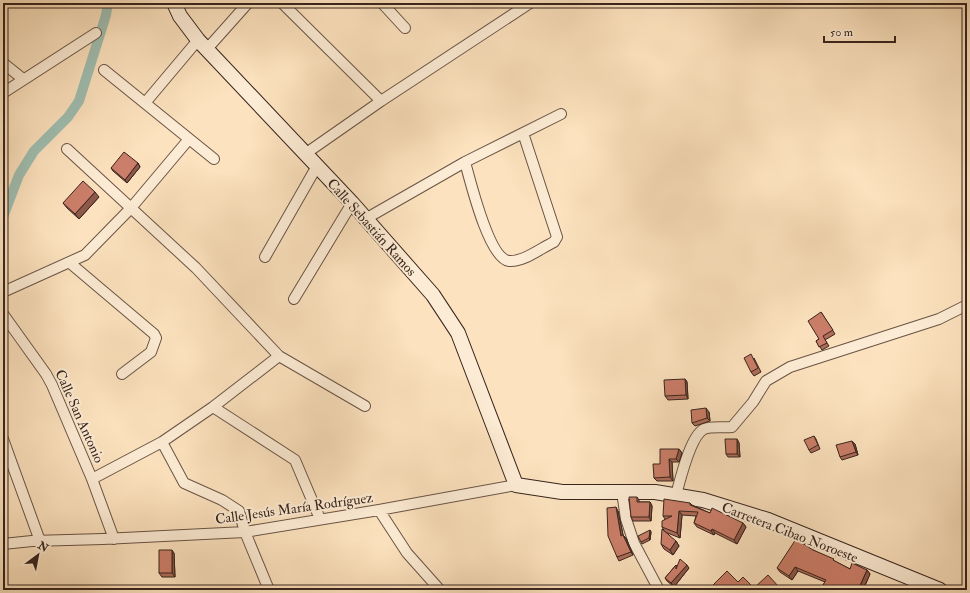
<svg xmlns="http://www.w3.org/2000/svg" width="970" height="593" viewBox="0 0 970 593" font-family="'IM FELL Double Pica',serif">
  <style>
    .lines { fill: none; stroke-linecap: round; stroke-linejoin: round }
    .canal { stroke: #9fbeb1; stroke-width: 10 }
    .minor-casing { stroke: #695445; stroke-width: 12 }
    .secondary-casing { stroke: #38241d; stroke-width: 16 }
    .minor { stroke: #fdecd5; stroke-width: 10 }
    .secondary { stroke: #fdecd5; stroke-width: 14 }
    .wall { fill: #af6c5a; stroke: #38241d }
    .shaded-wall { fill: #8e584a; stroke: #38241d }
    .building { fill: #cb7e69; stroke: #38241d }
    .labels { text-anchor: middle; stroke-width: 4; stroke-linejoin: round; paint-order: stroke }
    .street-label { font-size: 14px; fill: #38241d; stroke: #fdecd5 }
  </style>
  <rect width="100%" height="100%" fill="#fce2be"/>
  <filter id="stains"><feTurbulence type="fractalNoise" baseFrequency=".005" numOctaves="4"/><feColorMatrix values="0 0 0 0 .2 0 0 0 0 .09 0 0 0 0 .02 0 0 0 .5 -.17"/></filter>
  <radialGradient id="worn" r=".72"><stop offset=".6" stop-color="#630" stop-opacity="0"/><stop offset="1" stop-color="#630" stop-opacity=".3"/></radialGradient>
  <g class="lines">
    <!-- canal -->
    <path class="canal" d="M3,217L19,175L34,151L68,117L79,101L106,15L108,3"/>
    <defs>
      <path id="minor" d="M282,3L381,101
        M382,3L405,28
        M207,49L248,3
        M3,63L23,79
        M104,70L214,159
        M3,93L96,33
        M145,103L198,40
        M67,149L196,268L279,356L365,406
        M305,154L381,101L530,3
        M465,162C470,180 489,259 509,261C524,262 541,248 554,242L557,237L523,133
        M367,218L465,162L561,114
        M265,257L317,166
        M70,263L154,334L156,338L151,352L122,374
        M3,292L85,255L131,208L189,139
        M294,299L352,203
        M3,314L46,374L52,385L92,479L114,539
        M213,407L295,460L320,519
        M3,439L40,541
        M162,442L184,483L222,500L239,511L245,532L269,590
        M92,479L162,442L213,407L279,356
        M622,492L626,519L634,543L659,590
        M676,495C680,481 690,436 704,429C711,426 724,428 732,427L753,402L766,381L790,367L939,319L967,305
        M379,510L407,553L440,590
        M3,544L32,541L103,539L245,532L379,510L516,485"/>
      <path id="secondary" d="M174,3L180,16L198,40L352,203L433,295L458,333L516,485L562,492H655L703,500L768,520L940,590"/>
    </defs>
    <!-- minor casing -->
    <use href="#minor" class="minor-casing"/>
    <!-- secondary casing -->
    <use href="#secondary" class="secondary-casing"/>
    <!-- minor -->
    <use href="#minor" class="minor"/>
    <!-- secondary -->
    <use href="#secondary" class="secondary"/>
  </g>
  <!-- wall -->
  <path class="wall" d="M138,163L140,167L127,183L113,171L111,168Z
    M99,197L79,219L67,208L63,203Z
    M821,312L835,334L825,340L829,346L822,350L816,341L819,339Z
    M754,358L761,372L754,376L751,372Z
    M685,379L687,382L688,399L668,400L665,396Z
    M709,412L710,421L695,426L692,423Z
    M814,436L816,439L820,449L811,453L809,450Z
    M737,439L739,443L740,457H728L726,454Z
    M855,444L858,455L842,460L840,457Z
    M679,449L682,453L679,462H672L673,481H657L654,478L660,464Z
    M637,497L639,500V502H650L652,506L651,521H633L631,517Z
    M690,503L692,505L710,513L743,523L746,527L737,544L715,533L714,535L697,527L694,523L696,516L682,515L680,538L665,532L662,527L665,519L663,516Z
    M618,511L623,535L626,538L633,555L619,561L617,557Z
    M650,530L651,532L650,540L642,544L641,542Z
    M676,541L679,546L673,555L664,549L661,544Z
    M813,550L850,569L867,570L870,574L863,590H820L825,582L798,571L792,580L780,572L777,568Z
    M174,553L175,577H162L159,573Z
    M676,565L677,566L689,568L674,587L667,581L665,578Z
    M738,582L754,588L779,587L781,590H708Z"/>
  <!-- shaded-wall -->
  <path class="shaded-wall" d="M138,163L140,167L127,183L125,180Z
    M95,192L99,197L79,219L75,214Z
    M685,379L687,382L688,399L686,395Z
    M706,408L709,412L710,421L707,418Z
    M737,439L739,443L740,457L737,454Z
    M852,441L855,444L858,455L856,452Z
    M679,449L682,453L679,462L676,459Z
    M669,459L672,462L673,481L670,477Z
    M650,502L652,506L651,521L649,517Z
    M616,507L618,511L624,539L621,536Z
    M679,511L682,515L680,538L677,533Z
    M743,523L746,527L737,544L734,540Z
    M712,529L715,533L714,535L711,531Z
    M650,530L651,532L650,540L649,538Z
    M623,535L626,538L633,555L631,552Z
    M676,541L679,546L673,555L670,550Z
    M172,550L174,553L175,577L172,573Z
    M687,565L689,568L674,587L671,583Z
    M795,567L798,571L792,580L789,576Z
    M867,570L870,574L863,590H858Z"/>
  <!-- building -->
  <path class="building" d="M124,152L138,163L125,180L111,168Z
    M83,181L95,192L75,214L63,203Z
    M821,312L833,330L823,336L827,343L819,347L816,341L819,339L808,321Z
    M751,354L758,368L751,372L744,358Z
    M685,379L686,395L665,396L664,380Z
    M706,408L707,418L692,423L691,410Z
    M814,436L818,445L809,450L804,440Z
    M725,439H737V454H726Z
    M852,441L856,452L840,457L836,445Z
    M660,449H679L676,459H669L670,477L654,478L653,464H660Z
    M629,497H637V502H650L649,517H631Z
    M664,499L690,503V505L710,513L712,508L743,523L734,540L712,529L711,531L694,523L698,512L679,511L677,533L662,527V521L672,516H663Z
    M616,507L621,536L623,535L631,552L617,557L608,536L607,508Z
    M662,529L676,541L670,550L661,544Z
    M650,530L649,538L641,542L638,536Z
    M796,539L813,550L834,559L833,560L850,569L852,563L867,570L858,590H820L826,580L795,567L789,576L777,568Z
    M159,550H172V573H159Z
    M680,559L687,565L671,583L665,578L676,565V569Z
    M727,571L738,582L743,577L754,588L768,575L779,587L777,590H708Z
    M878,586L887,590H876Z"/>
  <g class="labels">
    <!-- street labels -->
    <g class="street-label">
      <text transform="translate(372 227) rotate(48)" y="5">Calle Sebastián Ramos</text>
      <text transform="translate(80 416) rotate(66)" y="5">Calle San Antonio</text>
      <text transform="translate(294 508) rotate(-8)" y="5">Calle Jesús María Rodríguez</text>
      <text transform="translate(790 532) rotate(21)" y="5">Carretera Cibao Noroeste</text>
    </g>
  </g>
  <!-- margin -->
  <rect width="970" height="593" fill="none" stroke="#fce2be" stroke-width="16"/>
  <rect x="4" y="4" width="962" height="585" fill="none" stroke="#38241d" stroke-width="2"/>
  <rect x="8" y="8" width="954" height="577" fill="none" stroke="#38241d"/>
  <!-- north arrow -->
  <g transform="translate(38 555) rotate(32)" stroke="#fdecd5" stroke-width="3" paint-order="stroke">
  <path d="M0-3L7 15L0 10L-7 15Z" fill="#38241d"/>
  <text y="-6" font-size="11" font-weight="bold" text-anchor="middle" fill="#38241d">N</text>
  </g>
  <!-- scale -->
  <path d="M824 36v6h71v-6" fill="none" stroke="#38241d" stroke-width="2"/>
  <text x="830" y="36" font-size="12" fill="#38241d" stroke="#fdecd5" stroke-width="3" paint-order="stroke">50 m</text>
  <rect width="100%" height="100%" filter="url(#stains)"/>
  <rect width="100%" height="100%" fill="url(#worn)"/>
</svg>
